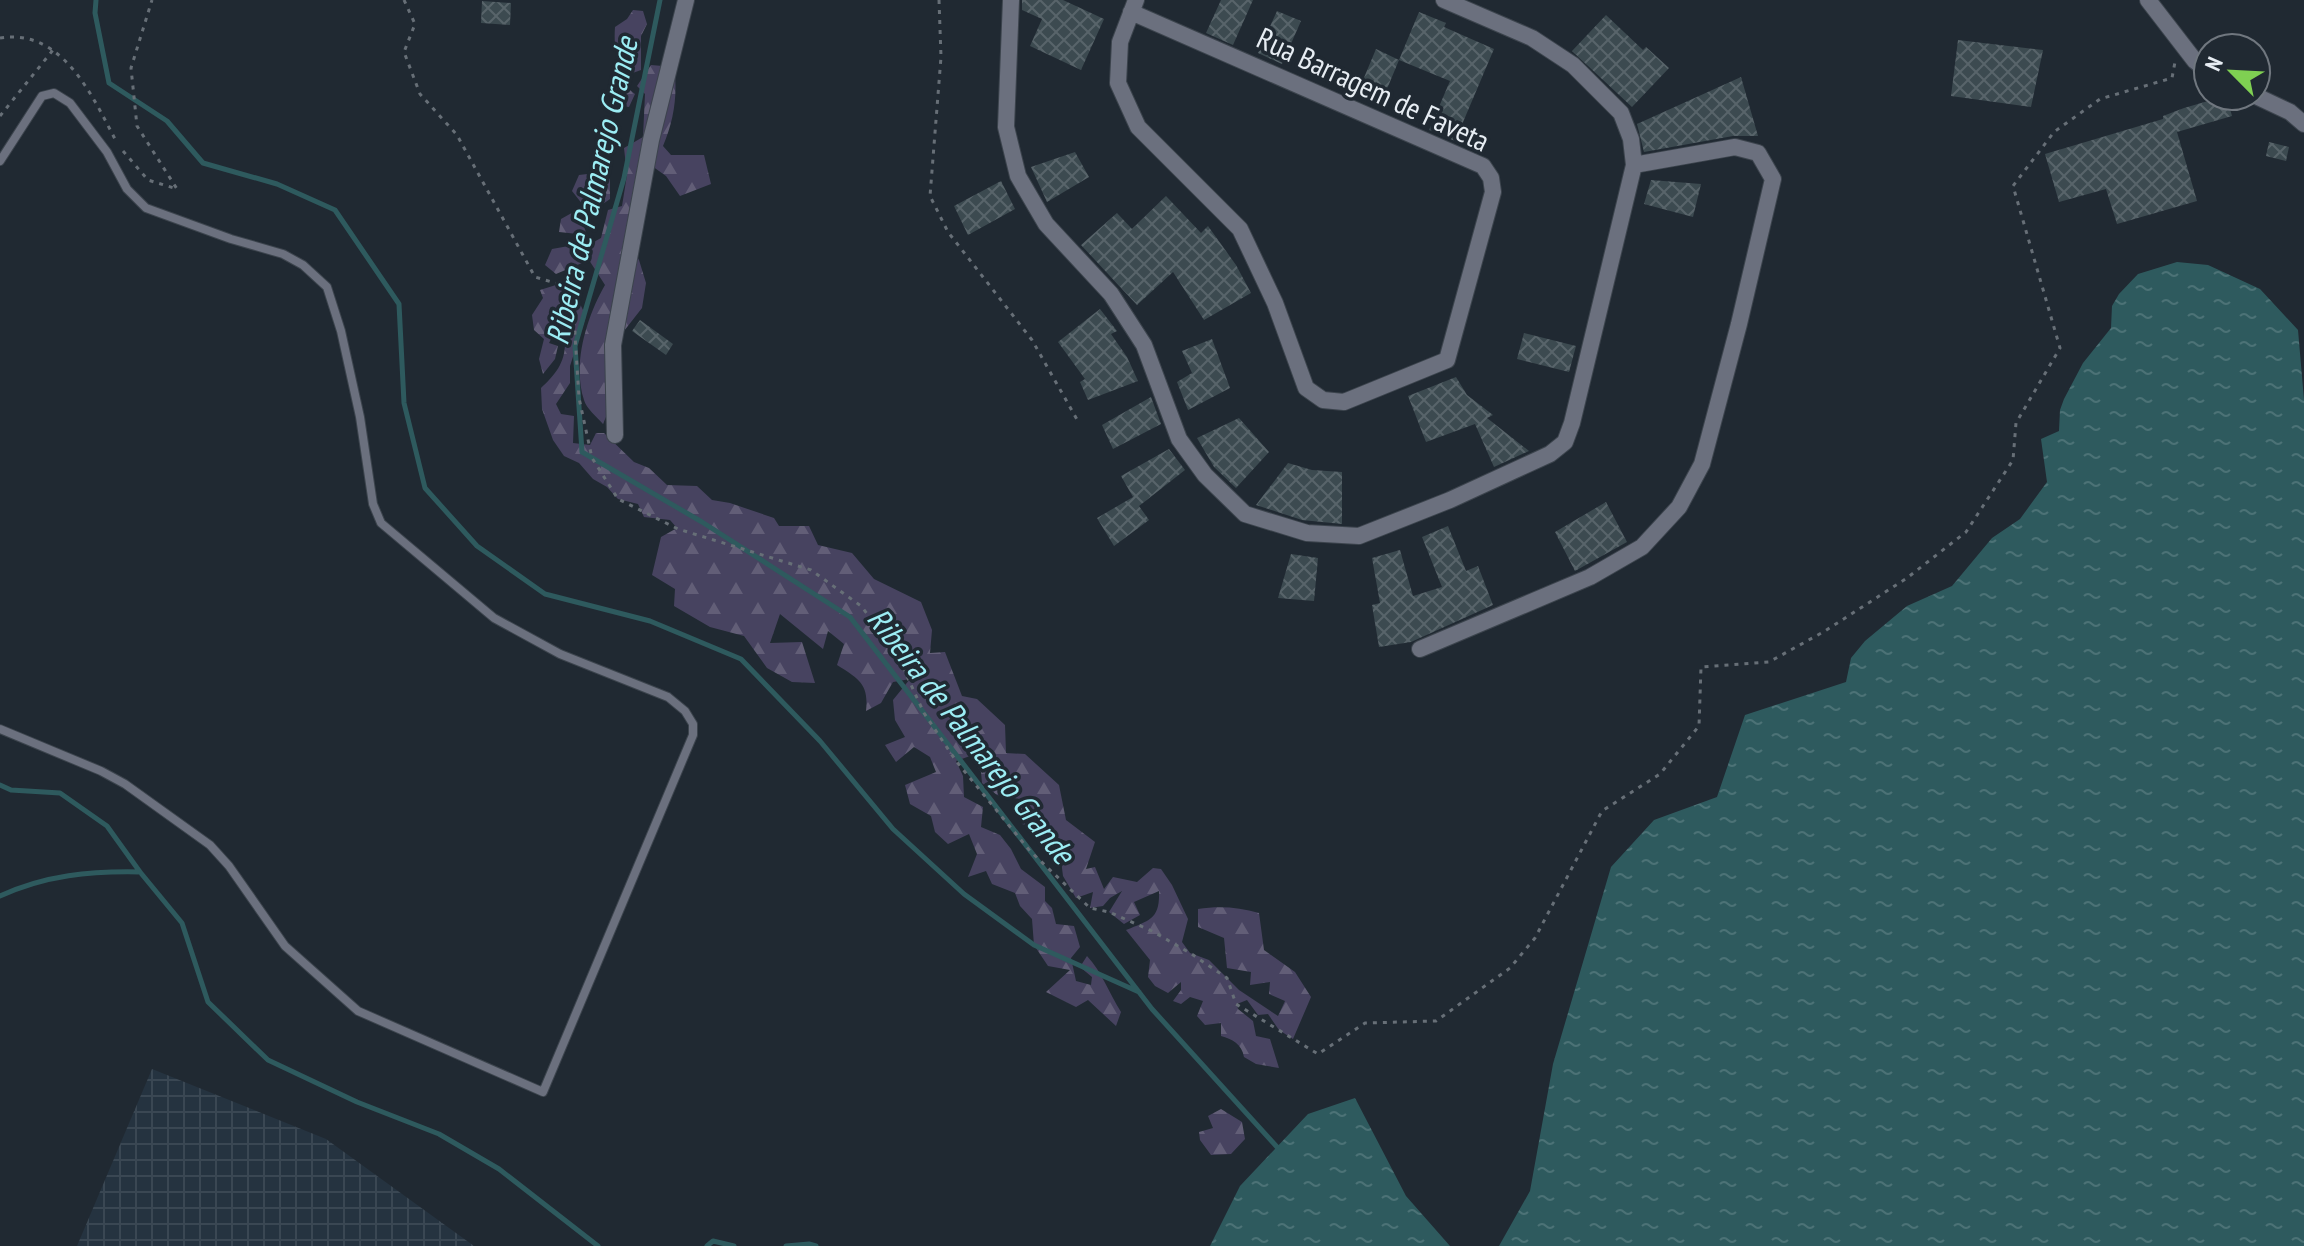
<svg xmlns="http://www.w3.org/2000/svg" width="2304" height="1246" viewBox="0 0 2304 1246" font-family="'PT Sans Narrow',sans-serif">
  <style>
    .industrial { fill: url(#industrial-grid) }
    .forest { fill: url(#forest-firs) }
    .water { fill: url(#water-ripples) }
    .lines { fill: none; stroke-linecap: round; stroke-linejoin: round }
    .stream { stroke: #2e5a5e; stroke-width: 5 }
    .building { fill: url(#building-cross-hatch) }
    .service-casing { stroke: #3c444d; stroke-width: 10 }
    .minor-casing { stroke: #3c444d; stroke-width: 18 }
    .path { stroke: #676f77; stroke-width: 3; stroke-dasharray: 4 6; stroke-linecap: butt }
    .service { stroke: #6b707e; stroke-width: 8 }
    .minor { stroke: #6b707e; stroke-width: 16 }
    .labels { text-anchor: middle; stroke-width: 7; stroke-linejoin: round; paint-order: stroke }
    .street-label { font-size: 30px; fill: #e7edf3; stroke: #202932 }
    .water-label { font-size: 32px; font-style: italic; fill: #9cedf4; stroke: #202932 }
  </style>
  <defs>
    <pattern id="industrial-grid" width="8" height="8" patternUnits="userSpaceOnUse" patternTransform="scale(2)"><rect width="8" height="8" fill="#253340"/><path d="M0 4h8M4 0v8" fill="none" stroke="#3a4753"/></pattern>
    <pattern id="forest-firs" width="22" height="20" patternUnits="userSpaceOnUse" patternTransform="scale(2)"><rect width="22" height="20" fill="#474360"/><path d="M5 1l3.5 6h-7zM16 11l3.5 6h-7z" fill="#625e77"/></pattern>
    <pattern id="water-ripples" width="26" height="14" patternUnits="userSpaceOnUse" patternTransform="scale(2)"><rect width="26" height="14" fill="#2e5a5e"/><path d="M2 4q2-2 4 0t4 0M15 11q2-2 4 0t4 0" fill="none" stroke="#4c7276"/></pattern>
    <pattern id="building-cross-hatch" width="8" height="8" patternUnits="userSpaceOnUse" patternTransform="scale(2)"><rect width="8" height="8" fill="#3c4a50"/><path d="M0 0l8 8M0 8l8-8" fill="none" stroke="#58646a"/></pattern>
  </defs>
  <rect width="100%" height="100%" fill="#202932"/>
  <!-- industrial -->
  <path class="industrial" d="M152,1069L326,1139L474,1246H77Z"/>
  <!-- forest -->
  <path class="forest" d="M633,10L643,11L647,24L641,36V70L627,75L626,87L635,94L629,107L615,105L614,93L621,68C615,54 614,42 615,27L627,19Z
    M651,65L674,67C678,93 674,121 663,146L671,155H704L711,184L680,196L666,176L652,166L627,237L639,260L646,283L642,308L613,345L608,412L603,424C597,417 586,408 584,400C572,364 587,316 605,285L589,260L556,274L545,265L552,249L580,244L578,234L559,232L561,219L577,210C584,222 584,232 592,243L601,238L608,210L622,206L627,175L624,148L643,137L645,94L637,86Z
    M596,173L610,179V199L600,206L583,205L572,191L579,175Z
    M556,285L572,288L586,316L570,366V383L556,404L561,414L574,416L573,443L590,445L596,433H604L634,462L649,468L667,485L697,486L712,500L730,503L774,518L779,526H809L818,545L852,553L874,579L921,602L932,630L930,653L945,652L962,696L977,699L1005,725L1006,753L1025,754L1059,785L1066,820L1095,842L1086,869L1095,867L1104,889L1113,877L1137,882L1153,868L1161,869L1172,885L1188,919L1182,942L1190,953L1209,960L1239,990L1278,1016L1285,1001L1269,994L1270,982L1250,985L1251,972L1227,968L1224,938L1198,927V909C1219,906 1238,907 1259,913L1264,950L1295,972L1311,997L1293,1039L1279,1030L1268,1014L1258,1015L1247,1000L1237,1004L1238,1009L1253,1021L1256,1036L1270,1039L1279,1068L1256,1064L1244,1057C1242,1044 1232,1039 1221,1036V1023L1205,1025L1197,1016L1203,1001L1190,997L1181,1004L1173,1001L1181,990V982L1168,993L1155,986L1148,977L1150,960L1126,930C1150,920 1160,919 1159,891L1134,902L1140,915L1124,924L1109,912L1122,891L1110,898L1103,906L1090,908L1093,892L1076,898L1063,876L1061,860L1075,844C1056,839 1041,828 1022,824L1020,799L997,795L982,783L981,772L970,756L956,761L963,776L964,797L983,807L981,827L1000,835L1011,849L1021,869L1045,887V901L1052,908L1056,924L1074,926L1080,947L1071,958L1076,981L1091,985L1092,977L1080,967L1087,956C1102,972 1109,993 1121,1012L1116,1026L1088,1000L1076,1007L1046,992L1070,970L1048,966L1034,945L1032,919L1020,906L1015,893L992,884L986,871L968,877L977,854L969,834L948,844L935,832L931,816L910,804L905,785L936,772L930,757L914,747L896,762L885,745L905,737L895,720L893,700L910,679L893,682L881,703L866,711C869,684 859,679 837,665L844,644L828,631L823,649L780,614L770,643L802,642L815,683L792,682L767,668L744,636L710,627L674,606L675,589L652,575L661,537L677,528L670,520L644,517L638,504L618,499L607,487L593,479L579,463L564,456L553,440L542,409L541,388C555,375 565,363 565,343L552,337L549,343L558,346L555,359L543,374L539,359L544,339L534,330L532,315L543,298L540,290Z
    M1221,1109L1242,1122L1245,1139L1231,1154L1211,1155L1200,1140L1199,1132L1213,1128L1208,1116Z"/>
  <!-- water -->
  <path class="water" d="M2177,262L2208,265L2260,289L2298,330L2304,400V1246H1499L1530,1191L1553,1064L1611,867L1654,820L1717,797L1745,715L1846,682L1851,658L1865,641L1907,606L1952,586L1992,538L2020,519L2047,482L2041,439L2059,431L2060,410L2064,399L2083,363L2111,328L2112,306L2119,294L2138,274Z
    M1355,1098L1406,1196L1450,1246H1210L1240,1186L1308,1114Z"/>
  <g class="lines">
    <!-- stream -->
    <path class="stream" d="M96,0L95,13L109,83L167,121L203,163L277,184L335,210L399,304L404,403L425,488L477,546L545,594L650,621L741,659L820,741L893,829L964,894L1034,945L1139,992
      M660,0L624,178L575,346L582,452L702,522L850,617L1152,1009L1277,1147
      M0,785L11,790L60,793L107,826L140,872
      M0,896C46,875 90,871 140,872L182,923L208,1002L268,1060L357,1102L439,1134L499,1169L598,1246
      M707,1246L713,1241L734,1246
      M786,1246L809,1244L816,1246"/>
  </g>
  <!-- building -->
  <path class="building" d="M1022,0H1063L1104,19L1081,70L1030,46L1042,19L1022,10Z
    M1221,0H1253L1233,45L1206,33Z
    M482,1L511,3L510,25L481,23Z
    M1277,11L1301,21L1282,64L1258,53Z
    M1419,12L1446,23L1444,27L1494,49L1455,141L1429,130L1450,81L1399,60Z
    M1606,15L1643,50L1646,47L1669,68L1632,107L1572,51Z
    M1958,40L2043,50L2031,107L1951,96Z
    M1376,49L1399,60L1382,101L1358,92Z
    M1741,77L1758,136H1733L1644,152L1637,124Z
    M2215,99L2229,105L2232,116L2177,132L2197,201L2117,224L2106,189L2059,202L2045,154L2163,119V116L2184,108Z
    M2269,142L2289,147L2286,161L2266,156Z
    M1075,152L1089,177L1047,202L1031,167Z
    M1651,180L1701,184L1693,217L1644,204Z
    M1001,181L1015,209L968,235L954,206Z
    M1166,196L1201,233L1208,226L1236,265L1251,293L1204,320L1173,272L1137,305L1081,245L1117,213L1132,229Z
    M1100,309L1117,331L1111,334L1127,357L1138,381L1088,400L1080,382L1085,379L1058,342Z
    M640,320L673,344L666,355L632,331Z
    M1524,333L1576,346L1569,372L1517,359Z
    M1212,339L1230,388L1188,410L1177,382L1192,373L1182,351Z
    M1456,377L1467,395L1493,415L1487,418L1529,451L1494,467L1475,424L1426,442L1408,396Z
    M1151,397L1161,424L1113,449L1102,425Z
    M1239,418L1269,452L1236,488L1214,467L1197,438Z
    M1169,449L1185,470L1139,506L1149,520L1114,546L1097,518L1133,497L1121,476Z
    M1288,463L1312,470L1342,472V524L1302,520L1256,505Z
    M1606,502L1627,542L1575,571L1555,532Z
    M1448,526L1466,571L1478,566L1493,605L1411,642L1379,647L1372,605L1380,603L1372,558L1400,550L1413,596L1442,587L1422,537Z
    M1291,554L1318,558L1314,601L1278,598Z"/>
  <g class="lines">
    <defs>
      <path id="service" d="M0,161L42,96L54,93L70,103L107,152L127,189L146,208L231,239L283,254L303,265L327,287L341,331L360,417L373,504L381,523L494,618L560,654L668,697L685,711L693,724V735L543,1092L358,1011L285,946L229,866L210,845L125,784L101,771L0,729"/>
      <path id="minor" d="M1011,0L1006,127L1018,176L1046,224L1111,294L1144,345L1179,439L1205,475L1245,514L1307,533L1359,536L1450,500L1550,454L1565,442L1572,423L1634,165L1631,139L1621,113L1573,65L1532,38L1444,0
        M2148,0L2195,61L2208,71
        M1131,12L1483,166L1491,178L1493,192L1447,360L1344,402L1323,400L1306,388L1275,303L1240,229L1138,127L1118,83L1120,42L1136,0
        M2256,96L2290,112L2304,124
        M615,435L613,345L651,140L686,0
        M1420,649L1590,577L1642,547L1679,507L1702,464L1739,324L1773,179L1758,153L1735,147L1634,165"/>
    </defs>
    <!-- service casing -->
    <use href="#service" class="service-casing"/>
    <!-- minor casing -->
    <use href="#minor" class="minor-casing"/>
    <!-- path -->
    <path class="path" d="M404,0L415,24L404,52L420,94L457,135L535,277L572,288L579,398L592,458L618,499L678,529L811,570L861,606L894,648L924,713L956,761L1030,851L1090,908L1109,912L1152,931L1190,953L1227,978L1236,1004L1318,1054L1365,1023L1436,1021L1510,968L1535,938L1602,811L1660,774L1699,726L1701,667L1769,662L1825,631L1907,578L1966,532L2013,460L2016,423L2060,348L2013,186L2054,132L2100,99L2172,78L2175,62
      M939,0L941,57L930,196L948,232L1032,340L1079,423
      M0,38C62,28 92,95 116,141
      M0,116L53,50
      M123,151L148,180L177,189L137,126L131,68L152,0"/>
    <!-- service -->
    <use href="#service" class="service"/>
    <!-- minor -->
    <use href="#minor" class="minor"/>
  </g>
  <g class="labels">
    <!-- street labels -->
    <g class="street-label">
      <text transform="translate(1373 90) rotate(25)" y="10">Rua Barragem de Faveta</text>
    </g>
    <!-- water labels -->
    <g class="water-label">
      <text transform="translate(592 191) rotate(-77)" y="11">Ribeira de Palmarejo Grande</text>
      <text transform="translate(971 736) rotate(52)" y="11">Ribeira de Palmarejo Grande</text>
    </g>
  </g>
  <!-- north arrow -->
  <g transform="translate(2232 72) rotate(294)"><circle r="38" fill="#202932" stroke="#70777f" stroke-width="2"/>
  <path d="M0-6L14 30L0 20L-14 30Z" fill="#7fd052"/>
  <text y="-12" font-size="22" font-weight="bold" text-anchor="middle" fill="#e7edf3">N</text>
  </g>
</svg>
